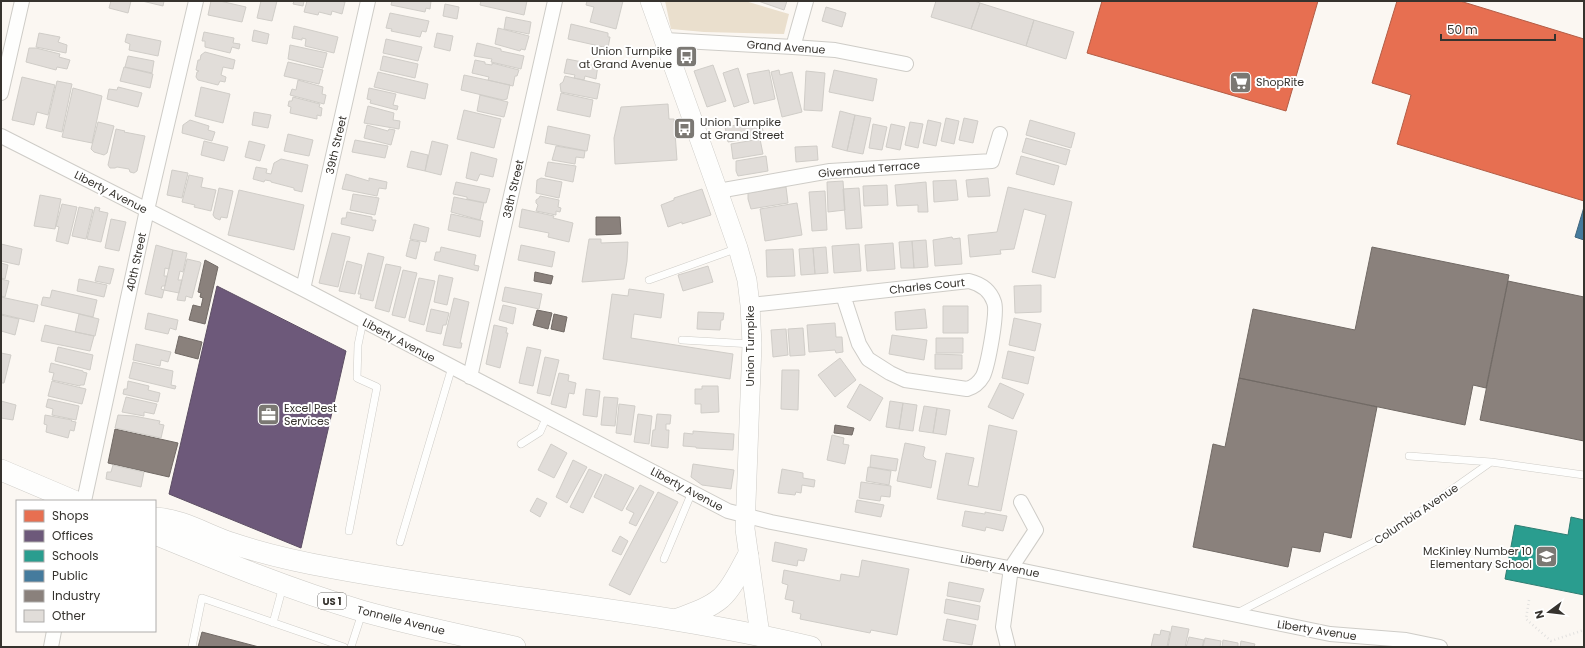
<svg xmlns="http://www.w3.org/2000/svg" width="1585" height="648" viewBox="0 0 1585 648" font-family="Poppins,sans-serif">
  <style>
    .green { fill: #eadfcd }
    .shops { fill: #e76f51; stroke: #b25d46 }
    .offices { fill: #6d597a; stroke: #5c4e63 }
    .schools { fill: #2a9d8f; stroke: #2e7d72 }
    .public { fill: #457b9d; stroke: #40657c }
    .industry { fill: #8a817c; stroke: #716a65 }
    .building { fill: #e1ddd9; stroke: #d0cdc8 }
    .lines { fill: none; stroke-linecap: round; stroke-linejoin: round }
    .lane-casing { stroke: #ceccc7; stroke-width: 8 }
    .street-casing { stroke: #ceccc7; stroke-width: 16 }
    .secondary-casing { stroke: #ceccc7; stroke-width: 20 }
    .primary-casing { stroke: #ceccc7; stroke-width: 22 }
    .path { stroke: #e2e1df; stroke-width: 2.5; stroke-dasharray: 1 3; stroke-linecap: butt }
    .lane { stroke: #fefefd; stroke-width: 7 }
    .street { stroke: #fefefd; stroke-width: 14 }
    .secondary { stroke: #fefefd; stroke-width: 19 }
    .primary { stroke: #fefefd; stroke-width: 21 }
    .labels { text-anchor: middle; stroke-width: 4; stroke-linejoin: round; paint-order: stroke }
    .shield { fill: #fff; stroke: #72706d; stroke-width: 1 }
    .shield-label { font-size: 10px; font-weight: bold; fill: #36332e }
    .street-label { font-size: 11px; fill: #36332e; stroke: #fff }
    .poi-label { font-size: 11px; fill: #36332e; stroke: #fff; text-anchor: start }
  </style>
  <rect width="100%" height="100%" fill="#fbf7f2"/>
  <!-- green -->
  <path class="green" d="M665,1H745L789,14L784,34L704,32L671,29Z"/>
  <!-- shops -->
  <path class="shops" d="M1102,1H1318L1286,111L1087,53Z
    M1397,1H1460L1584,39V201L1397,144L1411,95L1372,83Z"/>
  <!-- offices -->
  <path class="offices" d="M217,286L346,351L301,548L169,494Z"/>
  <!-- schools -->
  <path class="schools" d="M1571,517L1584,520V595L1505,579L1515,525L1568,535Z"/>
  <!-- public -->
  <path class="public" d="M1584,207V240L1575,237Z"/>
  <!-- industry -->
  <path class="industry" d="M596,217H620L621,234L596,235Z
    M1372,247L1509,275L1486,388L1473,385L1465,425L1239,378L1253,309L1355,330Z
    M205,260L218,267L205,324L189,320L193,305L201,307L203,298L200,297L201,293L198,292Z
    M535,272L553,276L551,284L534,281Z
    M1508,281L1584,297V441L1480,420Z
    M537,310L552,313L548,329L533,325Z
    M554,314L567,317L564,332L551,329Z
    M179,336L202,342L198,359L175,353Z
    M1239,378L1377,407L1351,538L1324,532L1320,552L1292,547L1288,567L1193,547L1213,444L1225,447Z
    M835,425L854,428L852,435L834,433Z
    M115,429L178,443L169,477L108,463Z
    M202,632L259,647H198Z"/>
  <!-- building -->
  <path class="building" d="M111,1H131L128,13L109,8Z
    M142,1H164L163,6Z
    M211,1H220L246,7L242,22L208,15Z
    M261,1H277L272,21L257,18Z
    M294,1H304L303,6L293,4Z
    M307,1H340L345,2L342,14L332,11L331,15L319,12L318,15L304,12Z
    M392,1H431L430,9L426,8L425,12L391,5Z
    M481,1H527L524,15L480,5Z
    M587,1H623L616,29L590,22L594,7L586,5Z
    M758,1H787L784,10Z
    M936,1H974L980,3L971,29L931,17Z
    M980,3L1034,20L1026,46L971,29Z
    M445,4L459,7L457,19L443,16Z
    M826,7L846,13L842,27L822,21Z
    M390,13L429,21L426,32L422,31L420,37L391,31L392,29L386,28Z
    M506,17L531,22L529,34L504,29Z
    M1034,20L1074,32L1066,59L1026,46Z
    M571,24L608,33V37H610L608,48L568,39Z
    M294,26L338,37L334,53L305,46L306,39L302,38V40L292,38Z
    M498,28L529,36L525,50L521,49L520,51L495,44Z
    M254,30L269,34L267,44L252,41Z
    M204,32L234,38L233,43L240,44L239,49L232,47L230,53L205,47V41H202Z
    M39,33L60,37L58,42L67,45L66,53L36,47Z
    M437,33L453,36L450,51L434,47Z
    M127,34L161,41L158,56L129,50L130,44L125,42Z
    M386,39L422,47L418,61L383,53Z
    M477,43L501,49V51L524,56L521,69L491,62L492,59L474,56Z
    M290,45L327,53L323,68L288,59Z
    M29,48H36L60,54L59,57L70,60L67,69L57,67L56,70L26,62Z
    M205,52L235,60L233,69L223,67L221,75L226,77L225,82L220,81L218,85L198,80L196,77L197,72L199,71L196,70L198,60H200L201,55Z
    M128,56L154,61L152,73L125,67Z
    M383,56L418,64L415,78L380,70Z
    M567,59L598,65L596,79L585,76L584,80L574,78L575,75L564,73Z
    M475,60L485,62V64L492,65V63L519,70L517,76H515L513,86L488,80L489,77L472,73Z
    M288,62L323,70L319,84L284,76Z
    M713,65L726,101L707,107L694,71Z
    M124,67L153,74L150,88L120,81Z
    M738,68L749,102L734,107L723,73Z
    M769,70L775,99L754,104L747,74Z
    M779,70L780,75L792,72L802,112L782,117L771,72Z
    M834,70L877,79L873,101L829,92Z
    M806,71L825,73L822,111L804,110Z
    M378,72L428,84L425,99L374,87Z
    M464,75L510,85L507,99L503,100L461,90Z
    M565,76L600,84L597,99L561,92L560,84L563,82Z
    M22,77L55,85L48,115L37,112L34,125L12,120Z
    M298,80L323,87L322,94L326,95L324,104L290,95L292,89L296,90Z
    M57,81L72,84L62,132L46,128Z
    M118,87L142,93L138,107L107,99L109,89L117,90Z
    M201,87L230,94L223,123L195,116Z
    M73,88L102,96L92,143L62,137Z
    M369,88L396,94L393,105L398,106L397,110L370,103L371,100L367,99Z
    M561,93L593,100L590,117L557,110Z
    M480,95L508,102L504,117L477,111Z
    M293,97L320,104L319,107L322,108L321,116L317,115V119L290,113L291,107L288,106L289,101H292Z
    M668,104L669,119H674L677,160L615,164L614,138L621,107Z
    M368,106L394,113L393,120L400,121L399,129L364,123Z
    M464,110L501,119L494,148L457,139Z
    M840,111L855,115L847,151L832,147Z
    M254,112L271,115L268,128L252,125Z
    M855,115L871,118L863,154L847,151Z
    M946,118L959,121L954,144L941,141Z
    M964,118L978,121L973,143L959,140Z
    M190,120L209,126L208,130L215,132L212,141L182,133L183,125Z
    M928,120L941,123L936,146L923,143Z
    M1030,120L1075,133L1071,148L1026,135Z
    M761,121L764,136L728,142L725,127Z
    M98,122L114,126L107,153L104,155L94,152L91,149Z
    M910,122L923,124L918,148L905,145Z
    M873,124L887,127L882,150L869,148Z
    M891,124L905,127L900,150L886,147Z
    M367,125L388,131L389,129L395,130L391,145L364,138Z
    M548,126L590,135L587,151L545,143Z
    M116,129L125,131L124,132L145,136L137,171L134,173L130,172L129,169L117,167L115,168H110L108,165Z
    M288,134L313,140L309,156L284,151Z
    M1026,138L1070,150L1066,165L1022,152Z
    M760,139L763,154L733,159L731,144Z
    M355,140L388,146L385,158L352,152Z
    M204,141L228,147L224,161L201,155Z
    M249,141L265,145L260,161L245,157Z
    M432,141L448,145L441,175L425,171Z
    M556,146L585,151L584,158L576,157L575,164L552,160Z
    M817,146L818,160L796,162L795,147Z
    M411,151L428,155L425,171L407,167Z
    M471,152L497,159L493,177L480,174L477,181L466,178Z
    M766,156L768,171L738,176L736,171V161Z
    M1021,156L1059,166L1054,185L1016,174Z
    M281,159L308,165L302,192L294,190V188L271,182V181L265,180L264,182L253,179L256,167L267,169L266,173L271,174L274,163Z
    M548,162L576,166L573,182L545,176Z
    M172,170L188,173L182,198L167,195Z
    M346,174L369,181V178L387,182L386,189L379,188L377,196L342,189Z
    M189,175L203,178L201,187L216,190L211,211L194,207L195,205L182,202Z
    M541,178L562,182L559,198L536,193L537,180Z
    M988,178L990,196L968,197L966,180Z
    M956,180L958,200L934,202L933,181Z
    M843,181L845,210L828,212L827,182Z
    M456,182L490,189L486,203L467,199V197L453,194Z
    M926,182L928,212H918V205L897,206L895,185Z
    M887,185L888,205L864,206L863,186Z
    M786,187L788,203L751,209L748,199V193Z
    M1008,187L1072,202L1055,278L1032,272L1046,215L1024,209L1014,249L1000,250L1001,254L970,257L968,235L997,232Z
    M219,188L233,191L227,218L221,217L220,220L215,218L213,215Z
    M859,188L862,228L846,229L843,189Z
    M702,189L711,215L682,224V222L668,227L661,205L674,200V198Z
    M239,190L304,205L294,250L228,235Z
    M825,191L827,230L812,231L809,192Z
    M353,194L379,198L375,215L350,210Z
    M40,195L61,199L55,229L34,226Z
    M540,196L559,200L558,207L561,208L560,212L556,211V215L536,211L538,205L536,203V200L539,198Z
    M454,197L484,203L480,220L451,212Z
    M797,203L802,235L765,241L760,209Z
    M62,204L77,207L68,244L56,241L59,227L56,226Z
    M79,207L93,210L86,239L72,236Z
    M95,207L100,208L99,211L108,213L101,242L87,239Z
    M522,209L554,216L553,218L573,223L569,242L548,237L549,233L519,227Z
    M347,212L372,217V220H376L373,231L341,224L342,218H346Z
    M451,214L483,221L480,237L448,230Z
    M111,219L126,222L119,251L105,248Z
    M414,224L429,228L426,242L410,239Z
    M332,233L350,237L338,287L319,283Z
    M952,237L953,239L960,238L962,264L935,266L933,240Z
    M589,239H601V243L628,242L627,261L624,279L582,282Z
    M410,240L420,242L416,259L406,256Z
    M926,240L928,267L914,268L912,241Z
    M912,241L914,268H901L899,242Z
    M893,243L895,269L867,271L865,245Z
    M1,244L22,249L19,265L1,261Z
    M859,244L861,271L834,273L832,246Z
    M156,245L173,250L169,269L165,268L164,276H167L165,286H162L161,289L164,290L162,298L145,294Z
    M521,245L555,252L552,267L518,260Z
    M441,247L476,255L474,265L479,266L478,271L434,260L436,252H440Z
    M826,247L828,273L815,274L813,248Z
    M813,248L815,274L801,275L799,249Z
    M793,249L795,276L767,277L766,250Z
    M173,250L187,253L183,272L180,271L178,280H182L179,293L164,290Z
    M368,253L384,257L373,301L360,298L361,294H358Z
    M187,259L200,262L201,263L192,298L186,296L185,301L177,300Z
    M347,261L362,265L355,294L339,291Z
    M1,263L8,265L5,279L1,278Z
    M386,264L401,267L389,312L375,308Z
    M99,266L114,269L110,284L95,281Z
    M708,266L713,282L683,291L678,275Z
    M403,270L417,273L405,318L392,315Z
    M439,275L453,278L447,305L434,302Z
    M419,278L435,281L424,325L409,321V319Z
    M1,279L9,281L5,297L1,296Z
    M79,279L107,285L104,297L77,291Z
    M1041,285V312L1015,313L1014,286Z
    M505,287L542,294L539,309L502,301Z
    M629,289L664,294L661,318L634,314L631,338L733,354L730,379L603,359L612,294L628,296Z
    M52,290L97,300L93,317L41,305L43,297L50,298Z
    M1,297L38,305L34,322L1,314Z
    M454,298L469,302L460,343H462L461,348H458L443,345Z
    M503,305L516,308L513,324L499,320Z
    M943,306H968V333H943Z
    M431,309L449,313L446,325H443L441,334L426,331Z
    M925,309L927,328L896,330L895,312Z
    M698,312L724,313L723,320H721L720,330L697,329Z
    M148,313L178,320L176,330L170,328L168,334L145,329Z
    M79,314L99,319L95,336L75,332Z
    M1,315L19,319L15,335L1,331Z
    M1014,318L1041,324L1035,351L1009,345Z
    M835,323L836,337H842L843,352L836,353L835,350L809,352L807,325Z
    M45,325L94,336L90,351L41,341Z
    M494,325L507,328L506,333H508L500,368L486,364Z
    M803,328L805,355L790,356L788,329Z
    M786,329L788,355L773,357L771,330Z
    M892,335L927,340L924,360L889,354Z
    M936,338H963V353H936Z
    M136,344L171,352L168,362L161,360L160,366L133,360Z
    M58,347L93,355L90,370L55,361Z
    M527,347L541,350L533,386L519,383Z
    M1008,351L1034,357L1028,384L1002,378Z
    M1,353L11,355L4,383H1Z
    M935,354L962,355V369H935Z
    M545,357L559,360L550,396L537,393Z
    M840,358L856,380L835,397L818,375Z
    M133,362L173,371L171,385L176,386L175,389L129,378Z
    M51,363L83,371V372L87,373L84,385H80V386L52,380L54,373L49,372Z
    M782,370H799L798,410L781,409Z
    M559,373L569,375L568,381L576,383L574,394L569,393L566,408L551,404Z
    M52,381L86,389L82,404L48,396Z
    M128,381L149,386L148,390L160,393L158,402L123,394L124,389H127Z
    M1000,383L1024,394L1013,419L988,407Z
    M860,384L883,398L870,421L847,407Z
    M702,386H718L719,412L701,413V404H695V389H702Z
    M586,389L600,391L597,417L583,415Z
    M126,397L157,404L154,414L144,412V416L122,412Z
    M604,397L618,398L615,426L601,425Z
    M48,399L79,406L76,420L52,415L53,409L46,407Z
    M1,401L16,405L13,420L1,418Z
    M890,401L903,403L899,429L886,427Z
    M903,403L917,405L913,431L899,429Z
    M619,404L635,406L631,435L616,433Z
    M924,406L937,408L933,433L919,431Z
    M937,408L950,410L946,435L933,433Z
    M638,414L652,416L649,444L634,442Z
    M657,414L671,415L670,424H666V430H669L668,448L651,446L653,430H655Z
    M45,415L72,420L71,421L76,422L74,431L70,430L68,438L46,432L47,425L44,424Z
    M118,415L134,416L160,421L159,424L164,425L161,438L115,428Z
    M989,425L1017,431L1001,511L937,499L946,453L974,458L968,485L978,487Z
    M693,431L734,434L733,450L696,448V447L683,446L684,433L693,434Z
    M832,435L844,438L843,444L849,445L845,464L827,460Z
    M905,443L925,447L923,456L926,459L936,461L931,488L897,481Z
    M551,444L567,453L554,478L538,470Z
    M871,455L898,459L896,471L870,467Z
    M573,460L587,467L567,503L556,497Z
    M693,464L734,470L731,489L702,485L691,477Z
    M113,465L144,472L141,487L106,479L107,472H111Z
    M868,467L891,471L889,485L866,481Z
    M589,469L602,475L583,513L570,507Z
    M782,469L803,473V478L815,480L814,487L802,485L801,493L796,492L795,495L778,493Z
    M605,474L634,488L622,511L594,497Z
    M861,482L891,486L890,497L881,496L880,501L859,498Z
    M640,485L654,492L636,526L629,523L634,513L626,509Z
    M658,492L678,502L630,595L609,585Z
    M537,498L547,503L540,517L530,511Z
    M857,500L884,505L881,517L855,512Z
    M965,511L985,514V512L1007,516L1003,531L986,527L985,531L962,526Z
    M620,536L628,541L621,555L612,551Z
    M775,542L807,549L804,561L798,560L797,566L772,561Z
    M862,560L909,569L897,635L871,630L870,633L800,619L801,614L792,612L794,601L785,599L788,585L782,583L784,570L840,581L841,574L859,577Z
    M949,582L984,589L980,602L947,596Z
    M946,599L980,606L978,620L944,613Z
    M947,619L976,625L972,645L943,640Z
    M1172,626L1189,629L1185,647H1168Z
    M1161,630L1170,632L1167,647H1151L1154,634L1160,635Z
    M1189,637L1204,640L1202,647H1186Z
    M1205,638L1221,641L1220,647H1203Z
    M1223,640L1238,643V647H1222Z
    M1241,641L1255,644L1254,647H1240Z"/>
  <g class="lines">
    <defs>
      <path id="lane" d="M649,280L738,248
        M682,340L752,344
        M521,444L540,432L547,416
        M1409,456L1491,462
        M349,531L377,387L357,378L358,345L363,321
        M400,542L452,367
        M664,559L692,492
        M1237,613L1386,536L1491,462L1584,475
        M273,623L283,586
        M192,647L202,598L344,647
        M351,647L362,613"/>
      <path id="street" d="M665,40L793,47L835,50L906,64
        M793,47L806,1
        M1,93L22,1
        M1,136L303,289L728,511L771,522L1019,570L1330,634L1406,640L1440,647
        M718,191L830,171L992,161L1000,134
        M969,281C981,284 990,290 994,302C998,312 988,365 983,376C979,383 974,387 967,389L905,380L890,373L868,359L859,344L843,295Z
        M303,289L368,1
        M750,305L843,295
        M470,377L555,1
        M84,501L147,210L196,1
        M51,647L54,631
        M1008,647L1003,627L1011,568L1036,530L1021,502"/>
      <path id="secondary" d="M650,1L718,191L738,248L747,280L750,305L752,344L745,529L760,635"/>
      <path id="primary" d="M1,470L74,501
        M155,518C181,519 207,535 231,543C264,554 299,562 333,568C492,598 654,609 811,647
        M155,534C223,562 291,590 362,611C412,625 464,636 515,647
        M675,620C691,614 708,609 721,598C733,587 740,570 748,556"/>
    </defs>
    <!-- lane casing -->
    <use href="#lane" class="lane-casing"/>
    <!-- street casing -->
    <use href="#street" class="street-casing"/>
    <!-- secondary casing -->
    <use href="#secondary" class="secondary-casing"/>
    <!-- primary casing -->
    <use href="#primary" class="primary-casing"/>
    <!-- path -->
    <path class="path" d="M1529,600L1526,619L1551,641L1584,630"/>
    <!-- lane -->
    <use href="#lane" class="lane"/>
    <!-- street -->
    <use href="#street" class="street"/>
    <!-- secondary -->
    <use href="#secondary" class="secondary"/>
    <!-- primary -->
    <use href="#primary" class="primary"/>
  </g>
  <!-- icons -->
  <defs>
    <symbol id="bus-square" viewBox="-11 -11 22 22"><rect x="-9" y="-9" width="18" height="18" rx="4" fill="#7b7873" stroke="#fff"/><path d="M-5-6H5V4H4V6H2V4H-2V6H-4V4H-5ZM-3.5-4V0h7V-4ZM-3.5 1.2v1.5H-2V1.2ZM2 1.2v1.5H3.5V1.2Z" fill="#fff"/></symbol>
    <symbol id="supermarket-square" viewBox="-11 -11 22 22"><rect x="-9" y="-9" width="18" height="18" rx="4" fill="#7b7873" stroke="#fff"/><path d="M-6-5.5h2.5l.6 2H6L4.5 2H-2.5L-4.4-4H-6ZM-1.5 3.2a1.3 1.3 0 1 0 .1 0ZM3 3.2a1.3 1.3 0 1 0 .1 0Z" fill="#fff"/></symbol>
    <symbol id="office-square" viewBox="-11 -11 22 22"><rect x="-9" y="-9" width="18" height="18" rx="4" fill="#7b7873" stroke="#fff"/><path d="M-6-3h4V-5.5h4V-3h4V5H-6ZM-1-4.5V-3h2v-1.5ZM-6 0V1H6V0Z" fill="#fff"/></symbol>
    <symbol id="school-square" viewBox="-11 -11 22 22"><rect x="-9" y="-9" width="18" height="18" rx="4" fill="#7b7873" stroke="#fff"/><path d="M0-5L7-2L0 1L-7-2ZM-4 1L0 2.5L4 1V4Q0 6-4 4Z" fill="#fff"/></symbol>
  </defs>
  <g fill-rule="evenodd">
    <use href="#bus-square" x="674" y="44" width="25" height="25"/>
    <use href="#supermarket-square" x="1228" y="70" width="25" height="25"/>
    <use href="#bus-square" x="672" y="116" width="25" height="25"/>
    <use href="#office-square" x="256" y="402" width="25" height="25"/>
    <use href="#school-square" x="1534" y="544" width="25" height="25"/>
  </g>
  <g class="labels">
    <!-- shield labels -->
    <rect class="shield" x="318" y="593" width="28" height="16" rx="3"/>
    <g class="shield-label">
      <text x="332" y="605">US 1</text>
    </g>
    <!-- street labels -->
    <g class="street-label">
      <text transform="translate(786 47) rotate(4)" y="4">Grand Avenue</text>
      <text transform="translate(336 145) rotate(-77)" y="4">39th Street</text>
      <text transform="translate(869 169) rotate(-5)" y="4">Givernaud Terrace</text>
      <text transform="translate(513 189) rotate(-77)" y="4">38th Street</text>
      <text transform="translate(111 192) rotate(27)" y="4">Liberty Avenue</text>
      <text transform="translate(136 262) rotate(-78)" y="4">40th Street</text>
      <text transform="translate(927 286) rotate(-6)" y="4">Charles Court</text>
      <text transform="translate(399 340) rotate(28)" y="4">Liberty Avenue</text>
      <text transform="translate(750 346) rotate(-90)" y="4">Union Turnpike</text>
      <text transform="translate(687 489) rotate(28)" y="4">Liberty Avenue</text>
      <text transform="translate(1416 514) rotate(-34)" y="4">Columbia Avenue</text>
      <text transform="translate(1000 566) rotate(11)" y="4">Liberty Avenue</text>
      <text transform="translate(401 620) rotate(14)" y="4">Tonnelle Avenue</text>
      <text transform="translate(1317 630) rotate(9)" y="4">Liberty Avenue</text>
    </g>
    <!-- poi labels -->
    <g class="poi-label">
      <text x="672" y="55" text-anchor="end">Union Turnpike<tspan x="672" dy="13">at Grand Avenue</tspan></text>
      <text x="1256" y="86">ShopRite</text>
      <text x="700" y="126">Union Turnpike<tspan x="700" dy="13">at Grand Street</tspan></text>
      <text x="284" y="412">Excel Pest<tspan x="284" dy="13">Services</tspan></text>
      <text x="1532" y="555" text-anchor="end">McKinley Number 10<tspan x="1532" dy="13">Elementary School</tspan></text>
    </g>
  </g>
  <!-- border -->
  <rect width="1585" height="648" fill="none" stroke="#36332e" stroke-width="4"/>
  <!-- legend -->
  <rect x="16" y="500" width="140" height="132" fill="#ffffff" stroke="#afadab"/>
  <rect x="24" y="510" width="20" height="12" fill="#e76f51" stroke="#afadab"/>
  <text x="52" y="520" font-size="12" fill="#36332e">Shops</text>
  <rect x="24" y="530" width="20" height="12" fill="#6d597a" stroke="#afadab"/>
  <text x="52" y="540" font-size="12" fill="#36332e">Offices</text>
  <rect x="24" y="550" width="20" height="12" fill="#2a9d8f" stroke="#afadab"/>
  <text x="52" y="560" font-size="12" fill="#36332e">Schools</text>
  <rect x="24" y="570" width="20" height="12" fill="#457b9d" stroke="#afadab"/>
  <text x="52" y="580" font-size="12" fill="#36332e">Public</text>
  <rect x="24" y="590" width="20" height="12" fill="#8a817c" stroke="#afadab"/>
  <text x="52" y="600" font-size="12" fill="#36332e">Industry</text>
  <rect x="24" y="610" width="20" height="12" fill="#e1ddd9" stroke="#afadab"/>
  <text x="52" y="620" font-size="12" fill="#36332e">Other</text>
  <!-- north arrow -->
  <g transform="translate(1549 612) rotate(255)" stroke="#ffffff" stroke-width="3" paint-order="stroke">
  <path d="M0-3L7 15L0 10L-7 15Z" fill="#36332e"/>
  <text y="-6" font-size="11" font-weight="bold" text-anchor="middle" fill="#36332e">N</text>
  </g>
  <!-- scale -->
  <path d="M1441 34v6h114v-6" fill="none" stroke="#36332e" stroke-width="2"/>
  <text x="1447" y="34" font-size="12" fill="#36332e" stroke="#ffffff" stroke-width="3" paint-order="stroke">50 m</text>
</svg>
